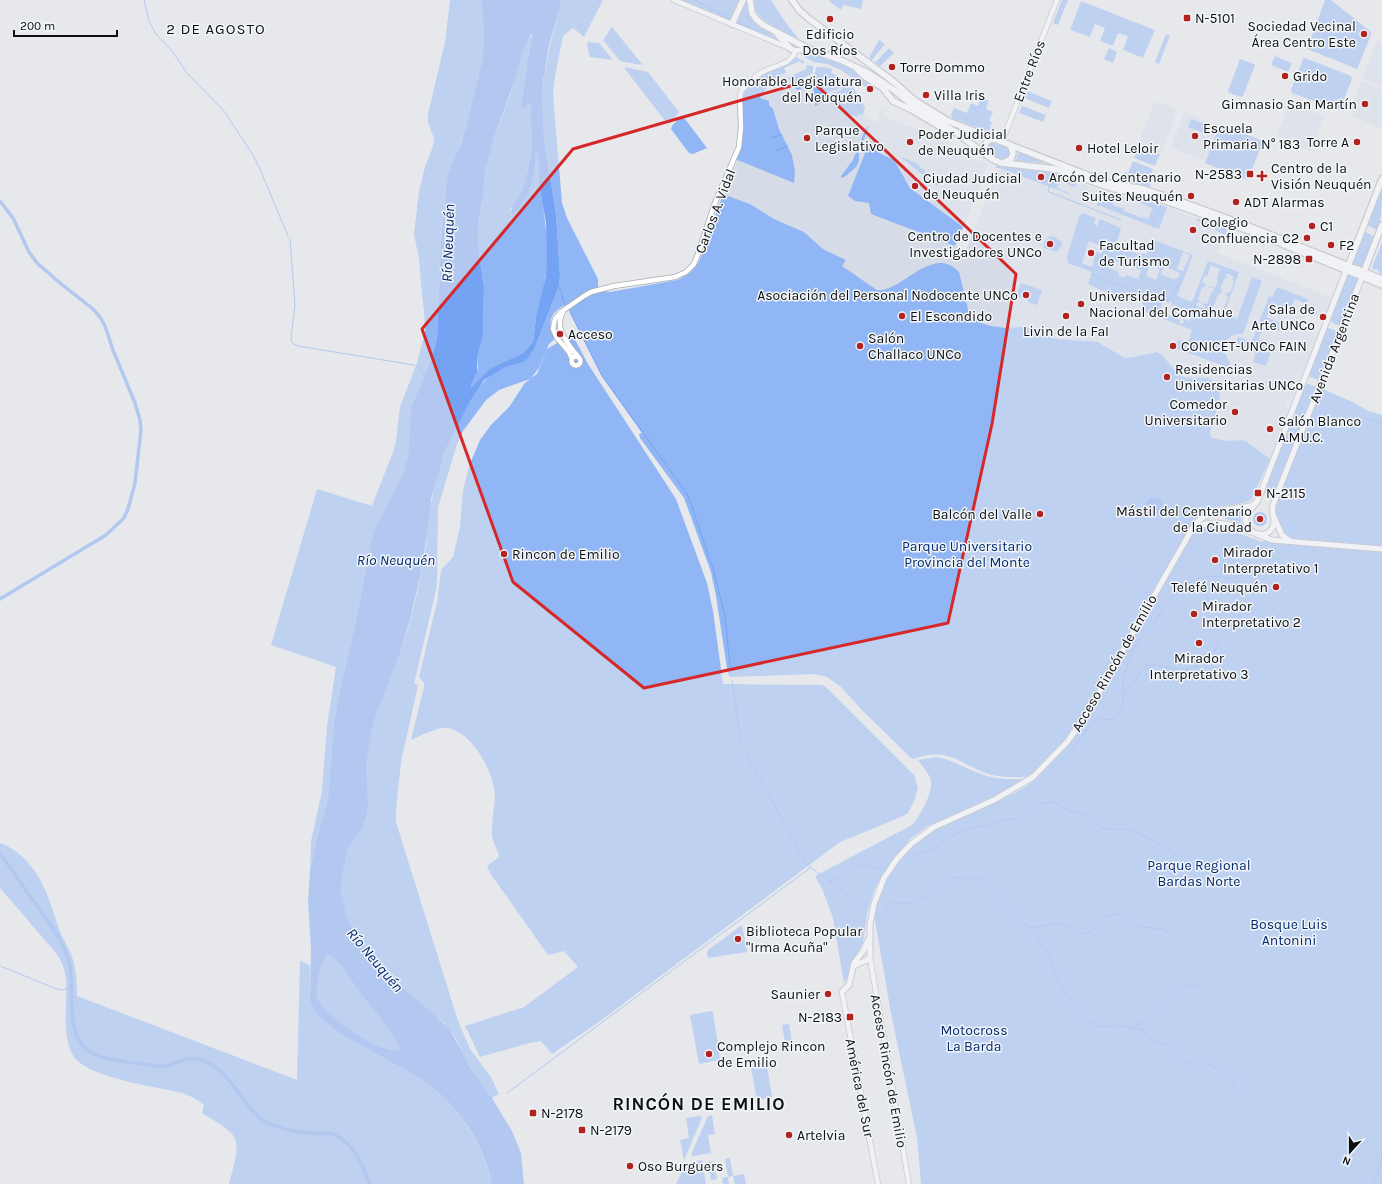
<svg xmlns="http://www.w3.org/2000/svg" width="1382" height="1184" viewBox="0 0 1382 1184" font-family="Karla,sans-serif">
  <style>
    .built { fill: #d6dce7 }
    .green { fill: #91b6f5; fill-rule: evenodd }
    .water { fill: #74a3f4; fill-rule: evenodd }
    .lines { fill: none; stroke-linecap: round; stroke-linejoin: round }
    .stream { stroke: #74a3f4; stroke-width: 1 }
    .canal { stroke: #74a3f4; stroke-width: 3.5 }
    .tertiary-casing { stroke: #a9abae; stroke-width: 6 }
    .secondary-casing { stroke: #a9abae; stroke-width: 7 }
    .primary-casing { stroke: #a9abae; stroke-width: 8 }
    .tertiary { stroke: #fff; stroke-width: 4.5 }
    .secondary { stroke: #fff; stroke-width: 5 }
    .primary { stroke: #fff; stroke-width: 5.5 }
    .marked { fill: none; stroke: #d62828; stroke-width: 3; stroke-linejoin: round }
    .poi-dot { fill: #b2231f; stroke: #f3f6f9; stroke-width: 1.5 }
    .labels { text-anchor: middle; stroke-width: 3; stroke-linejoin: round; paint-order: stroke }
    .poi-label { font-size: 14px; fill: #0f1011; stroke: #f3f6f9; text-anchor: start }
    .street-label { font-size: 14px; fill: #0f1011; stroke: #f3f6f9 }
    .park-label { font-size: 14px; fill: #032a6f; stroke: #f3f6f9 }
    .neighbourhood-label { font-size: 15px; letter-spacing: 1px; fill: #0f1011; stroke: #f3f6f9 }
    .water-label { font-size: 15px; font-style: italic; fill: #03296f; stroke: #f3f6f9 }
    .district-label { font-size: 18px; font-weight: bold; letter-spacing: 1px; fill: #0f1011; stroke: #f3f6f9 }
  </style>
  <rect width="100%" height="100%" fill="#e6e8ec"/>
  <!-- built -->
  <path class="built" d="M1377,41H1379L1382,43V86L1363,79V77Z
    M786,72L791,83L797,88L811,82L822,94L842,87L853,112L872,119L871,120L877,122L882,108L885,110L883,116L943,139L945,137L948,136L950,139L947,148L988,164L956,246L966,250L998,169L999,168L1048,186L1054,173L1107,193L1145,200L1227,229V230L1218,253L1332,298L1327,312L1325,311L1323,319L1308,313L1302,328L1314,333L1313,335L1317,337L1291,403L1287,401L1285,406L1289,408L1270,459L1247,442L1241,440L1228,441L1214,439L1211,436L1210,430L1218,408L1211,380L1205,378H1188L1183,377L1178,374L1167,360L1153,352L1133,357L1125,358L1102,343L1056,339L1029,328L986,349L839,270L845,260L823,249L804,232L776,220L750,204L723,194L741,152L746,130L762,94L771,80Z
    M1363,81L1382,89V129L1351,116L1353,111L1350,110L1361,82Z
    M1157,102L1176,109L1174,114L1176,115L1162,153L1138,144L1154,103Z
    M1289,102L1324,116L1311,151L1276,137L1285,115H1287L1285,114L1287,109L1285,108L1287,103Z
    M1186,113L1220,126L1206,161L1172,148L1171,146L1184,114Z"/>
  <!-- green -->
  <path class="green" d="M450,0H481L484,29L483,57L466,126L446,188L441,239L437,339L431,360L411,407L408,456L402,476L375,527L371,543L355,625L340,689L334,722L328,798L317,837L310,871L311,841L322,791L327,726L336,667L271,645L317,489L372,506L393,452L396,441L400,407L417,363L425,332L424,310L422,296L419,259L414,234L419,191L425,167L433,146L434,138L428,122V114L445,42Z
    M561,0H603L584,37L573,28L563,36L555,76L553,94L562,203L567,218L598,279V290L610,292L677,280C687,276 695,270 700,259L723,194L750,204L776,220L804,232L823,249L846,260L842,266L877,290C901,293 933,243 959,272L969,313L972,318L978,322L991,326L1006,328L1021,327L1029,328L1056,339L1098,342L1125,358L1133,357L1157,352L1163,356L1178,374L1183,377C1192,380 1205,374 1213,381C1232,398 1204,426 1212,438L1228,441L1241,440L1247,442L1270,459L1252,499C1243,506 1226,504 1215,508C1208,510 1205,515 1199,519L1073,735L1033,777C1020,777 1005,778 992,775C958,765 952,746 912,759L863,711L841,687L827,677L814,674L731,677L728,675L716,596L711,572L684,498L640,438L639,434L642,433L602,376L570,312L565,305C549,313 547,324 555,339L549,344L539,368L531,378L537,374L547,349L572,334L588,364L676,499L707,583L713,611L723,684L822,685L827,688L914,775L918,788L914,801L908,813L896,819L840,842L603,1019L552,1054L541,1041L529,1043L480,1057L465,1026L524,1007L578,967L564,951L548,955L490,873L487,866L499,857C498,849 492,843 492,834C491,821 495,808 495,795C493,771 473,733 448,728C439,726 420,736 411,740L424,687V683L419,677L437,602L441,570L453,557L460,527L463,491L469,466L480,440L491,425L510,406L524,384L530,379L499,390L486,400L463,431L457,444L438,507L437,586L414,684L418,685L401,762L396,811V822L458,1021L470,1049L491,1077L499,1094L492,1098C483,1085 474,1073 466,1059C460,1049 457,1038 449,1029C441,1019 430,1011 420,1003C394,980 357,949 345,915C339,896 340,865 348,847C354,835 364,826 367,813C369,800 366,788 366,775C365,761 368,745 371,732C379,692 401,657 411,618C417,594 422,570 426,546C428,530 428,514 432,499C437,472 446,446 459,421C469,401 480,380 501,368C516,360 522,367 534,350L559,286L560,275L556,214L544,139L542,87L550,45L560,8Z
    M678,0H741L730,22Z
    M744,0H748C747,21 770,32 785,44L735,23V21Z
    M754,0H771L786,23L799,39C783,31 752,21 754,0Z
    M829,0H863L861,9L843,5L841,10L830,2Z
    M1062,0H1068L1058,25L1053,23Z
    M1325,0H1331L1371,32V35L1357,69L1307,49Z
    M1081,1L1155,30L1143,58L1123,50L1128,36L1118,33L1113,46L1100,41L1105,28L1095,24L1090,37L1070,30Z
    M612,27L642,64L641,65L620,61L603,40Z
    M530,34L532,38L527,63L521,107L523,109L529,104L531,107L530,117L532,134L531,155L527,173L523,188L510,210V215H513C528,200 535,176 536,154L538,153L539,185L543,206L548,244L547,267L543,293L536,317L533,342L523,353L507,361L471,388L470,386L478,368L477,358L483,336L484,287L479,254L478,225L482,203L485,172L494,138L510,95L519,62L529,35Z
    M1166,34L1170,36L1159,64L1155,62Z
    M879,40L885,44L872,60L869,58Z
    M588,42L599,43L613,60L590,57L587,45Z
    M889,48L894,53L880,66L875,63Z
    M1109,48L1117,52L1113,63L1104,59Z
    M802,52L820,56L836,60L855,69L860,76L874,84L876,86L875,90L871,91L841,70L827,64L813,62L801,55L800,53Z
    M1275,56L1292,63L1288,72L1271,65Z
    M795,57L804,61L805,62L802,64L800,61L784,68L786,72L771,80L760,98L769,101V105L773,109L779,129L792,155L795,172L794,183L735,159L737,158L741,144L742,97C750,73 778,71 795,57Z
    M1305,58L1351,76L1352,79L1340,109L1338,110L1292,93L1291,90L1303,59Z
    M1240,59L1254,64L1255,65L1243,96L1242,97L1229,93L1228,91Z
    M807,65L813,66V73L792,84L788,77L807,69L806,66Z
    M625,67L648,72L679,112L670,123L666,122L625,69Z
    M816,67H823L832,69L831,73C852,81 855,89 865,108L863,115L858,114L857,117L842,111V108L839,105L837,100L833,98H829V95L843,89L842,87L825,94L827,100L815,106L813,86L809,85L798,90L796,89L794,86L815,74Z
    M1027,91L1052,101L1049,108L1024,98Z
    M981,98L989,101L986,109L993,112L989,121L992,122L989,132L952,118L951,115L954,108L967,113L971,103L978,106Z
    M1022,106L1046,115L1043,122L1019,113Z
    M682,115L707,148L693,154L689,153L671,129L672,126Z
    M1191,119L1210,126L1207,134L1188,127Z
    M1220,124L1263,141L1248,180L1205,163Z
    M867,125L869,127L859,151V160L857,166L846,176L841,178V176L853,160Z
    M993,142C1003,142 1015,149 1007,159C998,162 991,158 986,150L988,145Z
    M869,143L881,154L894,160L910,188L963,227L955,246L871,214L869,203L855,201L848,196Z
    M1139,145L1160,154L1155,166L1134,158Z
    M1018,152L1046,163L1016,161Z
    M899,156L916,163L925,171L941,181L937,186Z
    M1133,161L1153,169L1148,181L1128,173Z
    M998,165L1054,171V173L1077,181L1075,187L1060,181L1057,188L1069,193V194L999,168H995Z
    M1125,172L1149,182L1152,181L1150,187L1123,182L1122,179Z
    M1381,189H1382C1382,199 1382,223 1377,230L1367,225Z
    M1132,197L1167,207L1159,229L1097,205L1099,201H1112L1114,202L1113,205L1124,209V211L1142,218L1144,217L1148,219L1152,208L1131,199Z
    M1083,213L1096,218L1094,224L1097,226L1100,219L1121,228L1117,242L1120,244V247L1141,255L1142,253L1147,254L1152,241L1154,240L1193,255L1177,296L1192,302L1208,261L1239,272L1224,314L1235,318L1237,319L1252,277L1262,281L1243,334C1232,333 1223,339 1225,352C1226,357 1231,361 1230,367H1227L1175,348L1178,340L1188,343L1192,330L1141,310L1143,303L1135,299L1134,297L1132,298L1122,295L1121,299L1088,284L1092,272L1068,263L1067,257L1079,217ZM1089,241L1104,247L1101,254L1096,252L1092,267L1082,263ZM1183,252L1190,255L1183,271L1177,269ZM1112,260L1122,263L1123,260L1131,262L1130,266L1141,270L1138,279L1126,275L1125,278L1118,275L1119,272L1109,268ZM1150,265L1160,269L1156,280L1146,276ZM1211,265L1220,269L1217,279L1218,280L1215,288L1210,286L1209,287L1215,289L1214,291H1212L1207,304L1203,303L1202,305L1205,306L1204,308L1201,307V308L1196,305L1197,302L1201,303V302L1198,300L1202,287L1204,288L1206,284L1202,282L1205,275L1207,276ZM1164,266L1180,273L1178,278L1176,277L1175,280L1161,274ZM1227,273L1234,277L1232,280L1234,281L1230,293L1227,292L1226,295L1228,297L1223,310L1220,309L1218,313L1216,312V310H1212L1219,293L1221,294L1222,290L1220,289L1225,278H1228V277L1225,276ZM1163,301L1169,303L1170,301L1172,302L1171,306H1172L1173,305L1192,312L1189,321L1183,319V320L1184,321L1183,324L1179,323L1180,320L1165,314L1166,312L1160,310Z
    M1197,218L1227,229L1225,235L1215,230V228L1203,223L1202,221L1201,222L1196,220Z
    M1366,232L1375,237L1363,268C1359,268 1353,266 1352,263L1363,233Z
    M1050,236L1054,237L1062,242L1061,247L1057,252L1044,248V242Z
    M1382,243V274L1379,273L1377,269L1373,270L1372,267Z
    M1349,274L1359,278L1342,325C1338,326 1331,323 1330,319L1347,275Z
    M1021,283L1042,290L1037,305L1030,303L1027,300L1016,296Z
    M1277,287L1308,299L1306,304L1295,299L1291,307H1288V309L1290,310L1288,314L1284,313L1286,309L1271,303L1269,308L1271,309L1266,317L1280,323L1279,327L1280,328L1279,331L1263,325L1261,329L1263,330L1258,339L1273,345L1266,366L1253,362L1256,353L1238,344L1236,341L1239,337L1252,341L1269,296L1272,297Z
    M1326,328H1328L1337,331L1338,333L1320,379L1318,380L1308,376Z
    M1306,383L1316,387L1275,496L1262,492Z
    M1322,389L1353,402L1368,411L1382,415V1184H921L917,1138L891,1013L874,915C874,902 882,885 889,875C896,864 903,853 913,844C946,815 996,808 1032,782L1072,740L1090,715L1192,533C1206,522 1215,525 1232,528L1233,531L1262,542L1265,541L1269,542L1289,538C1282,532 1274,518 1274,508L1320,390Z
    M1242,511H1243L1241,520L1242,526L1220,516L1222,514Z
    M936,757C955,760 969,771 987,776C999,780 1012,779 1025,779L993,797L928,826L910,839L879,881L874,891L867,914L863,943L851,965L847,979L844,983L833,918L823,891L815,876L912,825C920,816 933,793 931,781C929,773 922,766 918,760Z
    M0,843C23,851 40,874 48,897C52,906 54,916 58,926C61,936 67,944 71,954C76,967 77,982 77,996L297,1080L300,961L310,965V999L339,1033L421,1079C457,1104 482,1141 492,1184H229C232,1169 243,1145 231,1133C223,1125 211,1119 202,1113L204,1105L194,1098L183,1093C157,1087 89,1078 74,1057C65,1043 65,1022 66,1006C66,985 69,972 56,953L0,888Z
    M742,925L747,952L708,958L707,953L708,950Z
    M328,955L331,956L340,965L363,997L379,1016L398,1044L400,1048L399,1050C380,1054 324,1016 318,999C315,991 318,982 319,974C321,968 323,959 328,955Z
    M711,1011L713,1012L720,1058L719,1060L699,1064L690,1015Z
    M789,1024L793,1047L786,1049L782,1025Z
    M766,1060L772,1097L757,1100L750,1063Z
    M712,1115L715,1134L708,1135L711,1153L693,1156L691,1155L708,1116Z
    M700,1116H701L702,1118L684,1160L680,1140L689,1138L686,1118Z
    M730,1158L733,1176L744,1174L746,1184H735L733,1176L728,1177L729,1184H723L722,1178L728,1177L725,1159Z
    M702,1160L706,1184H676L686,1164Z
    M714,1161L717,1179L711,1180L708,1162Z"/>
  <!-- water -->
  <path class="water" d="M481,0H561L560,8L549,45L542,87L544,139L556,214L560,275L559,286L534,350L527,359L523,362L505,367L484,380L470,401L452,436L444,454L431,499L428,529L421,572L410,620L399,655L376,714L371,732L366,765L368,804L367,814L361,830L348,848L342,875L341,890L346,916L360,941L372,957L403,988L435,1015L450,1030L472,1070L492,1098L512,1131L521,1153L524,1184H492C483,1141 457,1104 421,1079L339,1033L319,1016L312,1007L310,999L311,949L308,902L310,871L317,837L328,798L334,722L340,689L355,625L371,543L375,527L402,476L408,456L411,407L431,360L437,339L441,239L446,188L449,172L461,143L466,126L483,57L484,29ZM530,34L532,35V38L527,63L521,107L523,109L529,104L531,107L530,117L532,134L531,155L527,173L523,188L513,205L510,214L513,215C529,201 535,175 536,154L538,153L539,185L546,222L547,257L546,276L536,317L533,342L523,353L490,369L471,388V384L477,372V358L483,336L484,287L479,254L478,225L483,197L485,172L494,138L514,82L523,51ZM328,955L331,956L340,965L363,997L379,1016L398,1044L400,1048L399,1050C380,1054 325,1016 318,999C315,991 318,982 319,974C321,968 323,959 328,955Z
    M1146 505a8 8 0 1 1 16 0a8 8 0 1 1-16 0Z
    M1253 519a7 7 0 1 1 14 0a7 7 0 1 1-14 0Z"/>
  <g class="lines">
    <!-- stream -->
    <path class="stream" d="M144,0L149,21L156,34L172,51L187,73L224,111L253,155L259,167L288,236
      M695,0L730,19
      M736,22L750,28
      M770,138L782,135
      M777,150L788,146
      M1062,181C1056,179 1051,184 1048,189L1049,192L1121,220
      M1100,198L1104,190
      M1098,206L1099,202
      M1153,227C1152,217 1160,215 1161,205
      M290,239L295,304L291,338L292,343L298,346L414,365L421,369L425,377
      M1112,243L1117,230
      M1101,271L1111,244
      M1091,274L1127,288
      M559,286L565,305
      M1130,289L1142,294
      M1144,294L1156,299L1169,300
      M1172,297L1179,283
      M570,312L602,376L687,494L690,501L714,572L725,617L731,676
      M1366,418L1382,424
      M1125,571L1149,596
      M1220,577L1225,552
      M1184,587C1200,584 1204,595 1213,606
      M1155,601L1162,610
      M732,681L741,742
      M1123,692L1136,680L1141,670L1147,665C1167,665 1183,675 1202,664C1205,662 1209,660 1212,657C1215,653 1216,647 1218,643
      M746,753L807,865L866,908
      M1051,766L1055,765L1070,752L1091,724L1098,720L1112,719L1119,712L1123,702V681L1129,660L1139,639L1151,628L1169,600L1186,584L1199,578L1210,576L1232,578L1241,575
      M1023,818L1040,804L1049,802L1056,803L1067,810L1087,816L1093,823L1100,827L1106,829H1128L1145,836L1177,856
      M907,859L932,850L950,837L969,828L987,825L1002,820L1017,819
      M831,881L845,875L861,864H868L879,869H884
      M990,884L1000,900L1035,934L1046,950L1063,990L1078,1012L1087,1021L1100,1027L1119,1025L1144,1031L1152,1040L1167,1044L1171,1047L1181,1059L1191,1064H1207L1223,1070L1230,1075L1233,1080L1237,1090L1244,1096
      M877,914L881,915C886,912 886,905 891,902L901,904L914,902L936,890L953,877L969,879L976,877L984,879
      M1030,927C1041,929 1050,921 1060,923C1070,925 1076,936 1088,933C1097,931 1098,920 1106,917C1124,908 1129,924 1142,927C1152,929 1160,926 1169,933
      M0,966L57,989L63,990L71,987
      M1133,1027C1141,1023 1148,1019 1154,1013C1169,998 1174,986 1197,984
      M507,1093L810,868
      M1378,1148L1381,1151L1382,1156
      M1377,1176L1382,1171
      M1375,1178L1381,1162L1382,1157
      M1373,1184L1375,1178
      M1379,1184L1382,1182"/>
    <!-- canal -->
    <path class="canal" d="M0,201L13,218L29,252L37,263L60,283L93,309L100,317L105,326L113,350L135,403L140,420L141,430L135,483L128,509L124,518L106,535L0,599
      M0,854C10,866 18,878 26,891C41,912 65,940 70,966C74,988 66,1032 85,1048C100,1061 124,1061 142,1064C149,1065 157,1067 163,1066C176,1065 185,1056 198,1059C227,1065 238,1098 258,1116C272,1128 295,1132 312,1133C316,1134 320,1133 324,1133C341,1134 351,1145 359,1159C363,1167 367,1175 369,1184"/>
    <defs>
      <path id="tertiary" d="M674,0L794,50L812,51
        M1002,142L1057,0
        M563,312C553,329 569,345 579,358
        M571.5 361a4.5 4.5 0 1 1 9 0a4.5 4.5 0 1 1-9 0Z
        M572,359L569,352L557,338L553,329L555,319L561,312L584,296L591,292L614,286L675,277L686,272L694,264L698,254L715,203L739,147L741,127L740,98L741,91L756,76L764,71L787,62L793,56L796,50
        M870,958L909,1184
        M842,992L878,1184"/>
      <path id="secondary" d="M1346,271L1258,500C1255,506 1247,511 1246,518C1243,533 1266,541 1273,527C1276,519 1271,513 1273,505L1362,277
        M1274,517L1282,535L1289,540
        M1192,530C1210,517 1233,525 1251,532
        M1258,535L1272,540L1382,549
        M853,967C858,962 864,963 870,958V924L874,904L884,878L897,859L911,844L934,827L994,800L1033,777L1068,741L1090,708L1195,524C1209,509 1230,510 1250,506L1254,504L1258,500
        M842,992L849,985L854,963L864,950L868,940"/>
      <path id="primary" d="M750,0L752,13L756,19L763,25L809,49L843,61L870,74L894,90L914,106L954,131L992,159L1001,163L1056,169L1111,188L1157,198L1255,233L1382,285
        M792,0L799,10L808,18L894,82L914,100L948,121L1108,183L1143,189L1177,200L1256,229L1382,279
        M732,24L743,0
        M778,35L791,49
        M833,57C841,56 843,50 841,43
        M857,69L864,76L883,88L893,101L912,110L949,132
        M986,155L984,150C984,143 988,139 995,139
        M1005,162C1014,160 1015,151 1009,144
        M1347,269L1382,179
        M1363,274L1382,225"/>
    </defs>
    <!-- tertiary casing -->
    <use href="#tertiary" class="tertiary-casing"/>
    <!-- secondary casing -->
    <use href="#secondary" class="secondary-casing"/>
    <!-- primary casing -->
    <use href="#primary" class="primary-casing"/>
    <!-- tertiary -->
    <use href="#tertiary" class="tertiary"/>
    <!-- secondary -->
    <use href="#secondary" class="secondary"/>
    <!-- primary -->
    <use href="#primary" class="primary"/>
  </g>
  <!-- marked area -->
  <path d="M0 0H1382V1184H0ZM811,80L1016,274L992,424L948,623L644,688L513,582L422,329L573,149Z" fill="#e6e8ec" fill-opacity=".55" fill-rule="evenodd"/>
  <path class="marked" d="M811,80L1016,274L992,424L948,623L644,688L513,582L422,329L573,149Z"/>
  <!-- markers -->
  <g class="poi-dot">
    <rect x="1183" y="14" width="8" height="8" rx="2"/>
    <circle cx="830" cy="19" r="4"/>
    <circle cx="1364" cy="34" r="4"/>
    <circle cx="892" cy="67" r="4"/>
    <circle cx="1285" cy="76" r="4"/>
    <circle cx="870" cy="89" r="4"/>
    <circle cx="926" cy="95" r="4"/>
    <circle cx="1365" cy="104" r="4"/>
    <circle cx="1195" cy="136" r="4"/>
    <circle cx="807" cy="138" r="4"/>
    <circle cx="910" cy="142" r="4"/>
    <circle cx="1357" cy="142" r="4"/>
    <circle cx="1079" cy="148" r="4"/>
    <rect x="1246" y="170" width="8" height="8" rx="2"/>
    <path d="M1260 170h4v4h4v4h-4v4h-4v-4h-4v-4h4z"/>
    <circle cx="1041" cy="177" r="4"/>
    <circle cx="915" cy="186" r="4"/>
    <circle cx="1191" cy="196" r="4"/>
    <circle cx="1236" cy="202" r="4"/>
    <circle cx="1312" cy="226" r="4"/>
    <circle cx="1193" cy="230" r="4"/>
    <circle cx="1307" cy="238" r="4"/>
    <circle cx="1050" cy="244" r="4"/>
    <circle cx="1331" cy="245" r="4"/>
    <circle cx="1091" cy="253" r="4"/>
    <rect x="1305" y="255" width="8" height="8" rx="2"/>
    <circle cx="1026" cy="295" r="4"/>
    <circle cx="1081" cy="304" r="4"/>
    <circle cx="902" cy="316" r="4"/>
    <circle cx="1066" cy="316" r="4"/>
    <circle cx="1323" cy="317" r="4"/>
    <circle cx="560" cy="334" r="4"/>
    <circle cx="860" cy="346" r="4"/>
    <circle cx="1173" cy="346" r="4"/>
    <circle cx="1167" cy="377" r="4"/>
    <circle cx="1235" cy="412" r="4"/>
    <circle cx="1270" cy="429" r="4"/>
    <rect x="1254" y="489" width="8" height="8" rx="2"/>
    <circle cx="1040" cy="514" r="4"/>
    <circle cx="1260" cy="519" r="4"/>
    <circle cx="504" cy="554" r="4"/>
    <circle cx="1215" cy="560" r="4"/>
    <circle cx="1276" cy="587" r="4"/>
    <circle cx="1194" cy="614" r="4"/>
    <circle cx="1199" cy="643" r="4"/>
    <circle cx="738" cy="939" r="4"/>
    <circle cx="828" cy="994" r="4"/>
    <rect x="846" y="1013" width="8" height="8" rx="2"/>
    <circle cx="709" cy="1054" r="4"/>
    <rect x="529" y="1109" width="8" height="8" rx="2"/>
    <rect x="578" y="1126" width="8" height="8" rx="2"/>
    <circle cx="789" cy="1135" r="4"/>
    <circle cx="630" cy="1166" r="4"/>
  </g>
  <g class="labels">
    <!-- poi labels -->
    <g class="poi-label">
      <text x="1195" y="23">N-5101</text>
      <text x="1356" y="31" text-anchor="end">Sociedad Vecinal<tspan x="1356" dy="16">Área Centro Este</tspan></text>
      <text x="830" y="39" text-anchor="middle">Edificio<tspan x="830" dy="16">Dos Ríos</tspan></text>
      <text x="900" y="72">Torre Dommo</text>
      <text x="1293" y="81">Grido</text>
      <text x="862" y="86" text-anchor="end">Honorable Legislatura<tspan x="862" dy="16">del Neuquén</tspan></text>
      <text x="934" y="100">Villa Iris</text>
      <text x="1357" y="109" text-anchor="end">Gimnasio San Martín</text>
      <text x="1203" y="133">Escuela<tspan x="1203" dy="16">Primaria N° 183</tspan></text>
      <text x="815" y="135">Parque<tspan x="815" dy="16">Legislativo</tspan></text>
      <text x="918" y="139">Poder Judicial<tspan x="918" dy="16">de Neuquén</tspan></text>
      <text x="1349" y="147" text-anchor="end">Torre A</text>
      <text x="1087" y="153">Hotel Leloir</text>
      <text x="1271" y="173">Centro de la<tspan x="1271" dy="16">Visión Neuquén</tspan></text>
      <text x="1242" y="179" text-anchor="end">N-2583</text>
      <text x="1049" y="182">Arcón del Centenario</text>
      <text x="923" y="183">Ciudad Judicial<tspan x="923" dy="16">de Neuquén</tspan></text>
      <text x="1183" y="201" text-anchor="end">Suites Neuquén</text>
      <text x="1244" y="207">ADT Alarmas</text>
      <text x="1201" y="227">Colegio<tspan x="1201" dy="16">Confluencia</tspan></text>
      <text x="1320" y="231">C1</text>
      <text x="1042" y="241" text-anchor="end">Centro de Docentes e<tspan x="1042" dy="16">Investigadores UNCo</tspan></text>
      <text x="1299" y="243" text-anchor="end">C2</text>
      <text x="1099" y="250">Facultad<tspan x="1099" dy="16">de Turismo</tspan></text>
      <text x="1339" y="250">F2</text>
      <text x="1301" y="264" text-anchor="end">N-2898</text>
      <text x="1018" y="300" text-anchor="end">Asociación del Personal Nodocente UNCo</text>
      <text x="1089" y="301">Universidad<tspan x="1089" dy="16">Nacional del Comahue</tspan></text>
      <text x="1315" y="314" text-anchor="end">Sala de<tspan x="1315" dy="16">Arte UNCo</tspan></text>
      <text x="910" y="321">El Escondido</text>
      <text x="1066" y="336" text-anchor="middle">Livin de la FaI</text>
      <text x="568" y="339">Acceso</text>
      <text x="868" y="343">Salón<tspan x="868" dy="16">Challaco UNCo</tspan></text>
      <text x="1181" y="351">CONICET-UNCo FAIN</text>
      <text x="1175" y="374">Residencias<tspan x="1175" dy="16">Universitarias UNCo</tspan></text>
      <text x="1227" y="409" text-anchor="end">Comedor<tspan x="1227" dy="16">Universitario</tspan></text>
      <text x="1278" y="426">Salón Blanco<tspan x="1278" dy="16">A.MU.C.</tspan></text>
      <text x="1266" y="498">N-2115</text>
      <text x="1252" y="516" text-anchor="end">Mástil del Centenario<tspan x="1252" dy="16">de la Ciudad</tspan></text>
      <text x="1032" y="519" text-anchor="end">Balcón del Valle</text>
      <text x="1223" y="557">Mirador<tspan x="1223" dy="16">Interpretativo 1</tspan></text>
      <text x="512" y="559">Rincon de Emilio</text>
      <text x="1268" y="592" text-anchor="end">Telefé Neuquén</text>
      <text x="1202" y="611">Mirador<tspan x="1202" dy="16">Interpretativo 2</tspan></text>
      <text x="1199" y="663" text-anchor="middle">Mirador<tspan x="1199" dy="16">Interpretativo 3</tspan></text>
      <text x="746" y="936">Biblioteca Popular<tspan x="746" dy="16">"Irma Acuña"</tspan></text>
      <text x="820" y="999" text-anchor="end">Saunier</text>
      <text x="842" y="1022" text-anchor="end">N-2183</text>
      <text x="717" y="1051">Complejo Rincon<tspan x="717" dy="16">de Emilio</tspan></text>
      <text x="541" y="1118">N-2178</text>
      <text x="590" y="1135">N-2179</text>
      <text x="797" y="1140">Artelvia</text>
      <text x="638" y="1171">Oso Burguers</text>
    </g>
    <!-- street labels -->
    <g class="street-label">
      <text transform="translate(1029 71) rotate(-69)" y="5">Entre Ríos</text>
      <text transform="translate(715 211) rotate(-69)" y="5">Carlos A. Vidal</text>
      <text transform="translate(1334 348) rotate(-69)" y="5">Avenida Argentina</text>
      <text transform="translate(1114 663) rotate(-60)" y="5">Acceso Rincón de Emilio</text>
      <text transform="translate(889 1071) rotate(80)" y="5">Acceso Rincón de Emilio</text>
      <text transform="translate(860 1088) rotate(79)" y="5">América del Sur</text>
    </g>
    <!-- park labels -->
    <g class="park-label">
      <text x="967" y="551">Parque Universitario<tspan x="967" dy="16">Provincia del Monte</tspan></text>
      <text x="1199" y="870">Parque Regional<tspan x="1199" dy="16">Bardas Norte</tspan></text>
      <text x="1289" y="929">Bosque Luis<tspan x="1289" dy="16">Antonini</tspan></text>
      <text x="974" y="1035">Motocross<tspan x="974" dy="16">La Barda</tspan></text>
    </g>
    <!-- neighbourhood labels -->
    <g class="neighbourhood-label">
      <text x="216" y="34">2 DE AGOSTO</text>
    </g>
    <!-- water labels -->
    <g class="water-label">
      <text transform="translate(448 243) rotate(-88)" y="5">Río Neuquén</text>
      <text x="396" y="565">Río Neuquén</text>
      <text transform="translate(375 960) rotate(50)" y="5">Río Neuquén</text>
    </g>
    <!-- district labels -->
    <g class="district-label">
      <text x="699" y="1110">RINCÓN DE EMILIO</text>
    </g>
  </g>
  <!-- north arrow -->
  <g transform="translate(1350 1152) rotate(201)" stroke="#f3f6f9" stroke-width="3" paint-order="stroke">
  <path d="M0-3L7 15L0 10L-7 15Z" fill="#0f1011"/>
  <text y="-6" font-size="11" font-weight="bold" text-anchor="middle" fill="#0f1011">N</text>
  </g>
  <!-- scale -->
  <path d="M14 30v6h103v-6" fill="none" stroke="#0f1011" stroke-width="2"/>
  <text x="20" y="30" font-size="12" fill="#0f1011" stroke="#f3f6f9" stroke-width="3" paint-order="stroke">200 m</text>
</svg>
